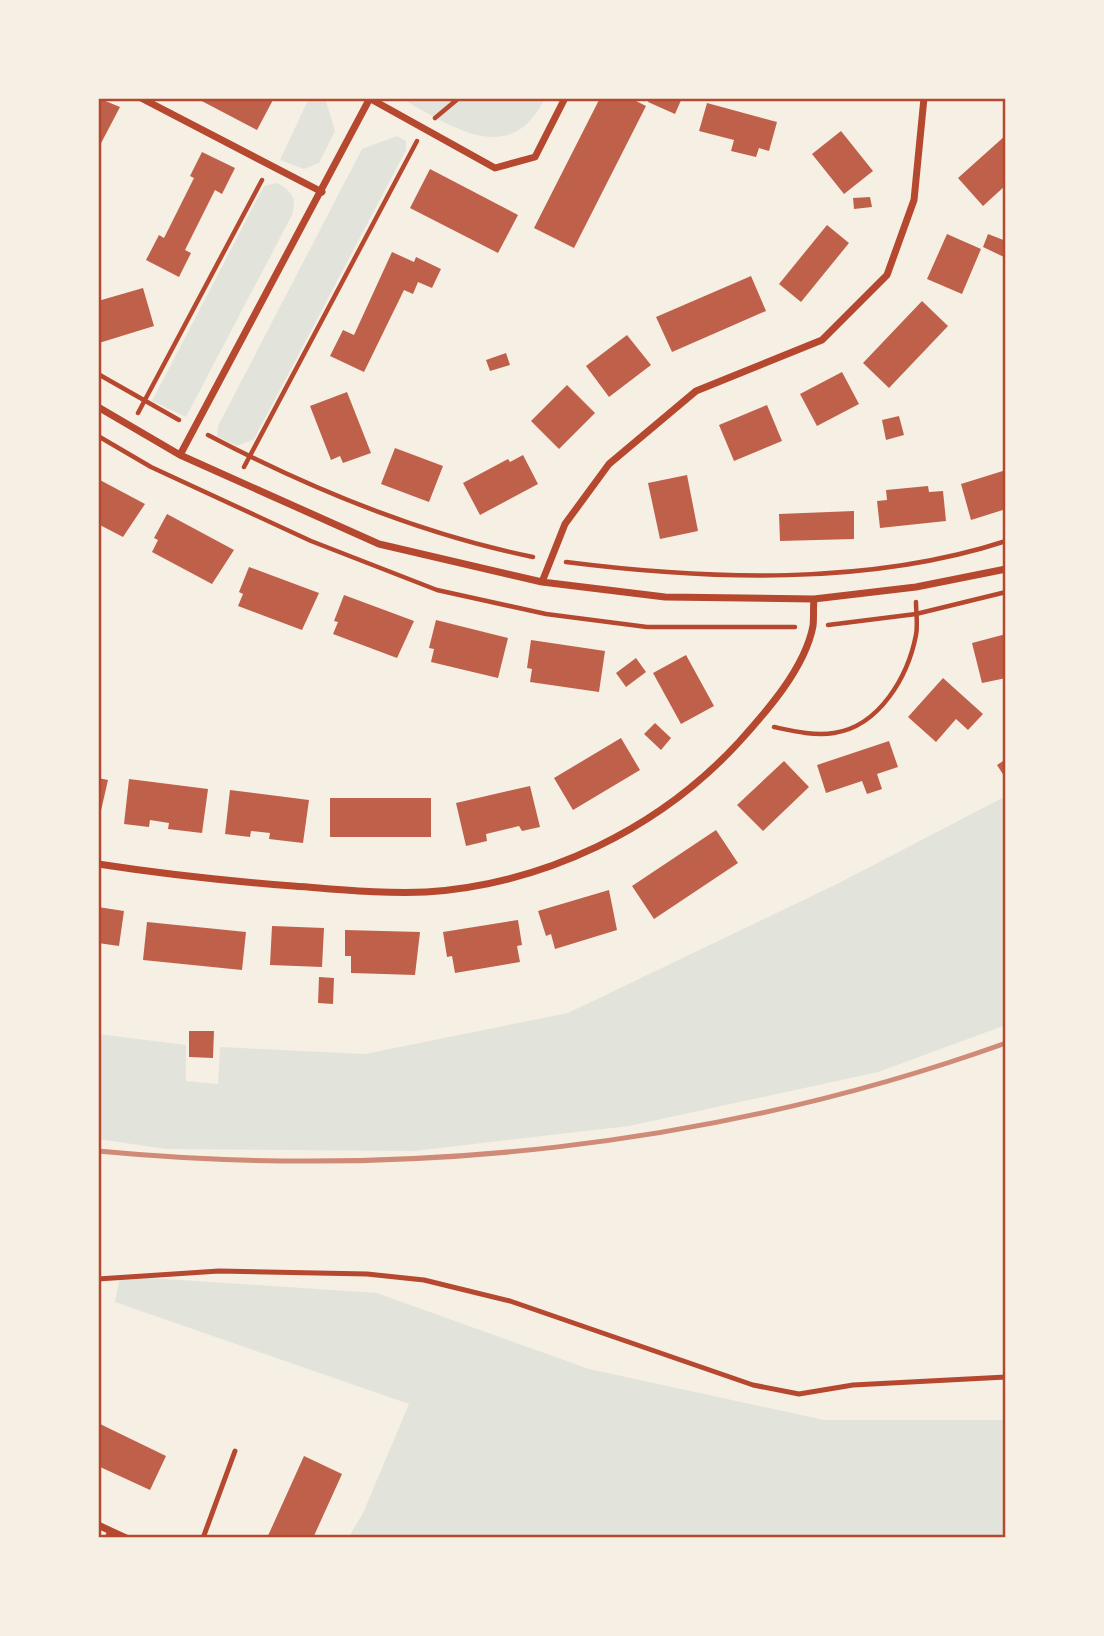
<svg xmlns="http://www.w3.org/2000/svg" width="1104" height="1636" viewBox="0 0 1104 1636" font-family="Poppins,sans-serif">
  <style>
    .green { fill: #e2e4dc }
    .building { fill: #bf614a }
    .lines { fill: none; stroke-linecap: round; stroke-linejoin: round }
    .path { stroke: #b5482f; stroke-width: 4.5 }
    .service { stroke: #b5482f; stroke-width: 5 }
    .minor { stroke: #b5482f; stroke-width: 7 }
    .rail { stroke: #cf8b77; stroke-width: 5 }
    .neatline { fill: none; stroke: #b5482f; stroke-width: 2.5 }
  </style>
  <rect width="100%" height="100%" fill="#f6efe4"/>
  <!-- green -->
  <path class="green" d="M309,98H325L335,131L319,163L304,169L280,160Z
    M400,98H545C510,171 449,124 400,98Z
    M397,136L406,141V150L254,439L237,446L217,436L218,426L362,149Z
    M277,183C292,191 297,198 292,215L186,417L152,401L264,186Z
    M1006,796V1025L878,1072L629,1126L414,1151L166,1149L98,1139V1034L186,1045V1081L218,1084L220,1047L365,1054L568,1013L839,883Z
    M120,1276L377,1293L589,1369L824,1420H1006V1538H348L363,1513L409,1404L115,1302Z"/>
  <!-- building -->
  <path class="building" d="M98,98L120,107L98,149Z
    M196,98H274L257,130Z
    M600,98H630L646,106L574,248L534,228Z
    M650,98H682L675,114L648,102Z
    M707,103L777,122L769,151L759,148L756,157L731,151L734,140L699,131Z
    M841,131L873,171L844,194L812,154Z
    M1006,135V185L983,206L958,178Z
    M202,152L235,168L222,194L215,190L185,250L191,253L179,277L146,260L159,235L164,238L194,178L190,176Z
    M430,169L518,215L498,253L410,208Z
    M870,197L872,207L854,209L853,198Z
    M827,225L849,243L801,302L779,284Z
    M947,234L981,249L962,294L927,279Z
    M988,234L1006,241L1004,257L983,247Z
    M392,252L414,262L416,257L441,269L432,288L418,282L413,294L404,290L364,372L330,356L343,330L354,335Z
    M751,276L766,311L672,352L656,317Z
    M143,288L154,326L99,343L98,301Z
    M922,301L948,326L889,388L863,363Z
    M627,335L651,365L609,397L586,366Z
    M506,353L510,365L490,371L486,360Z
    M842,372L859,404L817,426L800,394Z
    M567,385L595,413L559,449L531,421Z
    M347,392L371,453L343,463L340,456L331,460L310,406Z
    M767,405L782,441L734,461L719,425Z
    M899,416L904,435L886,440L882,420Z
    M395,448L443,466L429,502L381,484Z
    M523,455L538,484L480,515L463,483L508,459L510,462Z
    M1006,470V509L971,520L961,484Z
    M687,475L698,531L660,539L648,483Z
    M98,479L145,504L123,537L98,524Z
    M928,486L929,492L943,491L946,521L880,528L877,501L887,500L886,490Z
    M854,511V539L780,541L779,514Z
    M167,514L234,550L212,584L152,552L158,540L154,538Z
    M249,567L319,593L302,630L238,606L243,594L239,592Z
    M344,595L414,621L397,658L333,634L338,622L334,621Z
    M436,620L508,638L498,678L431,662L434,649L429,648Z
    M1006,634V678L982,683L972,643Z
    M531,640L605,651L599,692L530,682L532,669L527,668Z
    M686,655L714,706L681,724L653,673Z
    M636,658L646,672L626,687L616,673Z
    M943,678L983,714L968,730L956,719L936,742L908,717Z
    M655,723L671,738L661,750L644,734Z
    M621,738L640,770L573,810L554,778Z
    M889,741L898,767L877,774L882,789L867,794L862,781L826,793L817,765Z
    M1006,759V779L997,765Z
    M784,761L809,787L763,831L737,805Z
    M98,778L108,780L100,815H98Z
    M129,779L208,789L202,833L168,829L169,823L150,820L149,827L124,824Z
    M530,786L540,827L522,831L519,826L486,834L487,841L466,846L456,803Z
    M230,790L309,800L303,843L269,839L270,833L251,831L250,837L225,834Z
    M330,798H431V837H330Z
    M716,830L738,863L654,919L632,886Z
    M609,890L617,930L555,949L551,934L546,936L538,911Z
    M98,907L124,911L119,946L98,943Z
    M518,920L522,945L517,946L520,962L455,973L452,956L447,957L443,932Z
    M147,922L246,932L242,970L143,960Z
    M272,926L324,928L322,967L270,965Z
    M345,930L420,932L415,975L351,973V956H345Z
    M319,977L334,978L333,1004L318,1003Z
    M189,1031H214L213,1058L189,1057Z
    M98,1423L166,1456L150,1490L98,1466Z
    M304,1456L342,1474L313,1538H267Z"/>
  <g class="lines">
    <!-- path -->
    <path class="path" d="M435,118L459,98
      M98,374L179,420
      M138,413L262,180
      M208,435C311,489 420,534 533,557
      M98,436L151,467L311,541L437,590L546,614L647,627H795
      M244,467L417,141
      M566,562C708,580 868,586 1006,541
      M828,625L916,614L1006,592
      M774,727C793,731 814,736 834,733C880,726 908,676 916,635C918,625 916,613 916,602"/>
    <!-- service -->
    <path class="service" d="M98,1279L219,1271L367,1274L424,1280L510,1301L753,1385L799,1394L853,1385L1006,1377
      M107,1538L110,1531
      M203,1538L235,1451"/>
    <!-- minor -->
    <path class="minor" d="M141,98L322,192
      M369,98L495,168L535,157L565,98
      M98,407L180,455L379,544L542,582L665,597L814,599L916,587L1006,569
      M180,455L370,98
      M542,582L565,524L609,464L696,391L822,340L887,275L914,200L924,98
      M98,864C163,874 227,881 293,886C337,889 382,894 426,892C545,884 659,829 739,742C767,711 805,668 813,626C814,618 813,608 814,599
      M98,1525L126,1538"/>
    <!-- rail -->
    <path class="rail" d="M98,1151C404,1180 716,1147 1006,1043"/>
  </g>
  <!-- border -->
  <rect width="1104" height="1636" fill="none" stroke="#f6efe4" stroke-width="200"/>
  <rect x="100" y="100" width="904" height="1436" class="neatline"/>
</svg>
